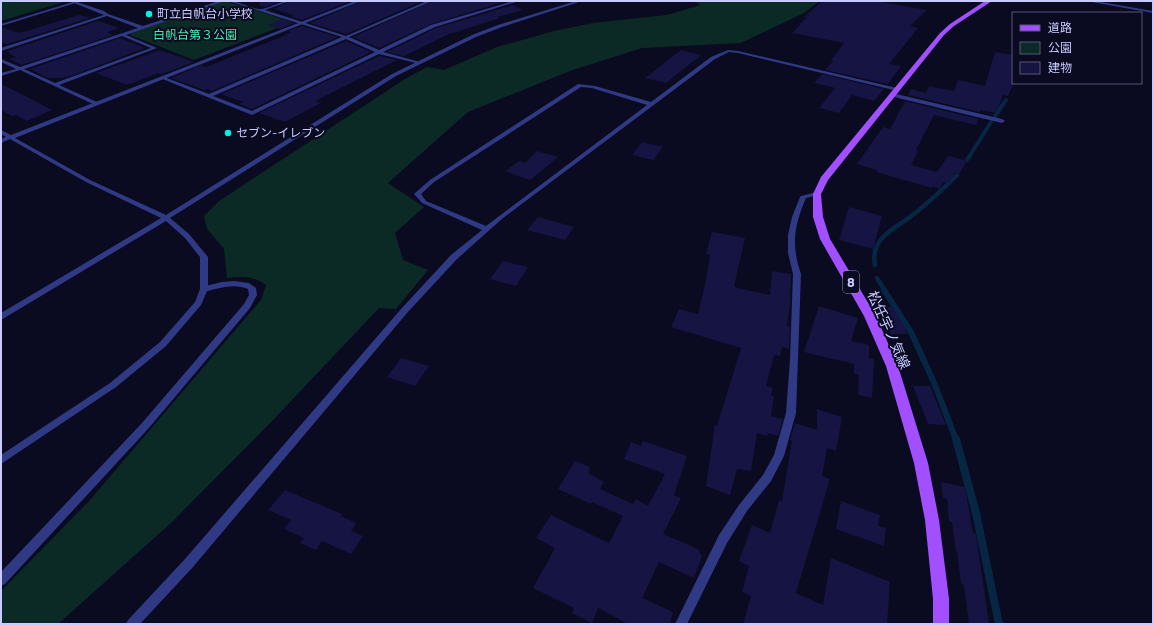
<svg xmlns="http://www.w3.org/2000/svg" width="1154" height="625" viewBox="0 0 1154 625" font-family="'Titillium Web','Noto Sans JP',sans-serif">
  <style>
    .green { fill: #0c2a25 }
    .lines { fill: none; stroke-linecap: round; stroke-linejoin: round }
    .stream-far3 { stroke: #062643; stroke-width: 4 }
    .stream-far2 { stroke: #062643; stroke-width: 4.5 }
    .stream-far1 { stroke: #062643; stroke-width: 6 }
    .stream { stroke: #062643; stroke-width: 8 }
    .building { fill: #161443 }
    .minor { fill: #303a84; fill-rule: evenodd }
    .tertiary { fill: #303a84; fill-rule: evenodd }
    .primary { fill: #a250ff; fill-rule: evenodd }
    .poi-dot { fill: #00f4e6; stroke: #0a0a20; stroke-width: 1.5 }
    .labels { text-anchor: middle; stroke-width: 4; stroke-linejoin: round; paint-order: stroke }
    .far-poi-label { font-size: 12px; fill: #c9cbff; stroke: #0a0a20; text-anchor: start }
    .far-park-label { font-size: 12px; fill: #48eca9; stroke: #0a0a20 }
    .shield { fill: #0a0a20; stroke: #9091bc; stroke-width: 1 }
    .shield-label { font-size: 13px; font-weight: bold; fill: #c9cbff }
    .street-label { font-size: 14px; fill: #c9cbff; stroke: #0a0a20 }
  </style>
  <rect width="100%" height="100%" fill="#0a0a20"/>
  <!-- green -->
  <path class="green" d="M1,1H67L1,21Z
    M696,1H820L804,13L741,43L642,48L570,71L468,112L388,183L424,207L395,233L403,260L428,270L396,309L379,308L274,419L171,523L58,624H1V591L89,501L261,300L266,285C255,276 240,276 227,278L224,249L207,229L204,216L219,201L405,79L427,67L444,70L497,47L554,31L593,23L667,15L700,5Z
    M222,2H228L289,21L288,24L194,60L130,35L132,33Z"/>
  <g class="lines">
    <!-- stream-far3 -->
    <path class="stream-far3" d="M995,116L1006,100
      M967,160L991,122"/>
    <!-- stream-far2 -->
    <path class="stream-far2" d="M875,265C870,238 893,230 910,217C927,204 943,189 957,175
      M877,278L885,291"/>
    <!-- stream-far1 -->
    <path class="stream-far1" d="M884,290L911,332L935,385L956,440"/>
    <!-- stream -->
    <path class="stream" d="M956,439L976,513L999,624"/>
  </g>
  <!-- building -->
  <path class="building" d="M260,1H281L265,7L259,5Z
    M291,1H351L302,20L290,16L293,15L273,9Z
    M362,1H423L346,34L310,23Z
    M433,1H506L431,24L379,48L353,37Z
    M822,1H876L927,10L910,26L918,28L889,64L901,66L888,84L825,70L833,61L831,60L844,43L792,33L807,17H804Z
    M513,5L523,10L497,17L500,18L453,33H451L404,56L387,52L436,28Z
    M79,15L90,18L7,44L1,42V27L20,33Z
    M281,19L294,23L280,29L267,25Z
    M98,21L119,28L107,32L113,35L22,65L9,59L16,57L8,53H10L7,51L18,48H16Z
    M302,26L338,37L212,91L207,89L204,90L171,78L202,65L206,67L286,35H284L291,32L288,31Z
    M120,38L145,48L71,76L61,78H48L30,69Z
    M346,41L371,52L252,109L239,104L243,102L221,94Z
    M160,50L194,62L162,74L159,73L127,85L96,73Z
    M681,50L701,55L666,83L645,78Z
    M995,52L1013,55V85L1008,96L1003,95L996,113L981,110L980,112L908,95L911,89L926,93L929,86L954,91L958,80L985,86Z
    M379,56L397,60L315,101L321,103L285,122L259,113Z
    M822,74L884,89L874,101L852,95L839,113L819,108L835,88L814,83Z
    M1,84L33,100L52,110L27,121L16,115L12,116L1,110Z
    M905,101L978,119L976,125L934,115L916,150L918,151L911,165L937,172L948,156L967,161L959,174L954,173L949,183L943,182L940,189L933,186L932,188L876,172L877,170L857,164L883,127L890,129Z
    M642,142L663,147L653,160L632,155Z
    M537,151L558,157L530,180L505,171L519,161L525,163Z
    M849,207L882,216L873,249L839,240Z
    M538,217L574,227L565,240L527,230Z
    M712,232L745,238L734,286L737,288L770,295L772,271L791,274L790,305L787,326L790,327L789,349L782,347L780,356L774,355L766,386L773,388L771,395L774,396L771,416L783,419L778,436L768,433L767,436L757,433L751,471L737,469L730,495L706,486L715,424L717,426L741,348L671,327L679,309L698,314L705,285L710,255L706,254Z
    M503,261L528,267L516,286L490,279Z
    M819,306L858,318L851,341L869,345V358L874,359L872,398L858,395L859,375L854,374V364L804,352Z
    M877,307H893L908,334H891Z
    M401,358L429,366L415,386L387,377Z
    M913,386H930L946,425L928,424Z
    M817,409L842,417L836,451L827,448L822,476L830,479L796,593L823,605L831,558L890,582L887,624H743L751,596L742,592L749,566L739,561L752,525L770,533L779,500L782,501L792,441L790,440L795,423L817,430Z
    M643,441L687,456L674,495L681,498L663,534L698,549L702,556L694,578L659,562L642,598L673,612L670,624H628L598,608L592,623L572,613L574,608L533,588L555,548L536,538L551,515L609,543L623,516L592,502L591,504L558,489L575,461L590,467L588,473L604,482L600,489L633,504L636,499L648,506L665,474L624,459L631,442L641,446Z
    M941,482L965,487L973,533L976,534L989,624H969L964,585L961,584L957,551H956L952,522H949L947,499L943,498Z
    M285,490L342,514L341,516L356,523L351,531L363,536L351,554L322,541L316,550L300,543L304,538L284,529L291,520L268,510Z
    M841,501L880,515L878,526L886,528L884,546L836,529Z"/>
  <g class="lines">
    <!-- minor -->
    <path class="minor" d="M74,1L104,11L108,14L143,26L219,1H225L126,35L157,48L59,85L97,102V104H93L20,70L1,76V73L16,69L1,62V59L20,67L138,28L107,16L1,51V48L104,15L74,3ZM122,36L151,48L55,83L24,69Z
      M228,1C239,1 254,10 262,9C272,7 280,1 290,1L265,10L346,36L427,1H432L349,37L379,50L431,25L513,1H519L435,27L383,52L420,62V64L379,54L252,115L160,78L164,77L209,94L342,37ZM346,39L375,52L252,111L213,96Z
      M1086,1H1095L1153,11V13Z
      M728,50L738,51L901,89L898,91L738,53L729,52L715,59L503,218L457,259L407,313L193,567L140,624H126L128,620L185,559L401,309L451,255L482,230L422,203L414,194L415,193L430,180L578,84L595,86L651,102L711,57ZM581,87L592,88L647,105L486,226L426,201L421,194L434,182Z
      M892,93L1002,119L1005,121L1002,123L890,96L889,95Z
      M817,192L820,194L819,195L806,198C794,226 791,245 801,274L796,413L784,456L771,481L747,511L727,543L687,624H675L719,535L739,505L763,475L774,455L786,413L790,359L793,274L788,253V235L792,217L800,197L801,196Z
      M234,281L249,283L256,288L257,295L250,308L148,429L5,584L1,586V572L142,423L244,304L249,295L248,289C234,283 219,288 204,292L200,289L201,287L222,282Z"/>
    <!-- tertiary -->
    <path class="tertiary" d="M76,1H82L1,26V24Z
      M355,1H361L15,138L90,180L166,215L392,74L472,35L498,25L576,1H582L502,27L476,37L396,76L170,218L189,234L208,257V289L201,305L166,346L116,387L1,464V455L110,383L160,342L195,302L200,289V257L185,238L166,221L1,320V313L161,218L86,182L10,139L1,143V139L6,137L1,134V130L11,135Z"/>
    <!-- primary -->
    <path class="primary" d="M985,1H992L954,26L944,35L828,180L821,194L823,217L830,239L876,316L898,366L928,463L939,520L949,599V624H933V599L925,520L914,463L886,366L864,316L820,239L813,217V194L821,177L940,33L950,24Z"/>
  </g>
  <!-- markers -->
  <g class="poi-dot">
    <circle cx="149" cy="14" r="4"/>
    <circle cx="228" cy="133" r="4"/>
  </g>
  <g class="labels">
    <!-- far-poi labels -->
    <g class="far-poi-label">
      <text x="157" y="18">町立白帆台小学校</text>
      <text x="236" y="137">セブン-イレブン</text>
    </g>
    <!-- far-park labels -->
    <g class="far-park-label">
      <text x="195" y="39">白帆台第３公園</text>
    </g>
    <!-- shield labels -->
    <rect class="shield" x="843" y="271" width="16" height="22" rx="3"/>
    <g class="shield-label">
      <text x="851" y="287">8</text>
    </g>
    <!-- street labels -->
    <g class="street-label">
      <text transform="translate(889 330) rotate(66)" y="5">松任宇ノ気線</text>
    </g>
  </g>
  <!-- border -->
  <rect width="1154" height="625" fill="none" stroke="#c9cbff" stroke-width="4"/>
  <!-- legend -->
  <rect x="1012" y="12" width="130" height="72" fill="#0a0a20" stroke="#565779"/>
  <rect x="1020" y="25" width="20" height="6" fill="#a250ff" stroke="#565779"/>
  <text x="1048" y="32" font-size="12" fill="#c9cbff">道路</text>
  <rect x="1020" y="42" width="20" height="12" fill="#0c2a25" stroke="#565779"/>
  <text x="1048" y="52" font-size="12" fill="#c9cbff">公園</text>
  <rect x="1020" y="62" width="20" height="12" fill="#161443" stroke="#565779"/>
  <text x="1048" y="72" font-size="12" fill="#c9cbff">建物</text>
</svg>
